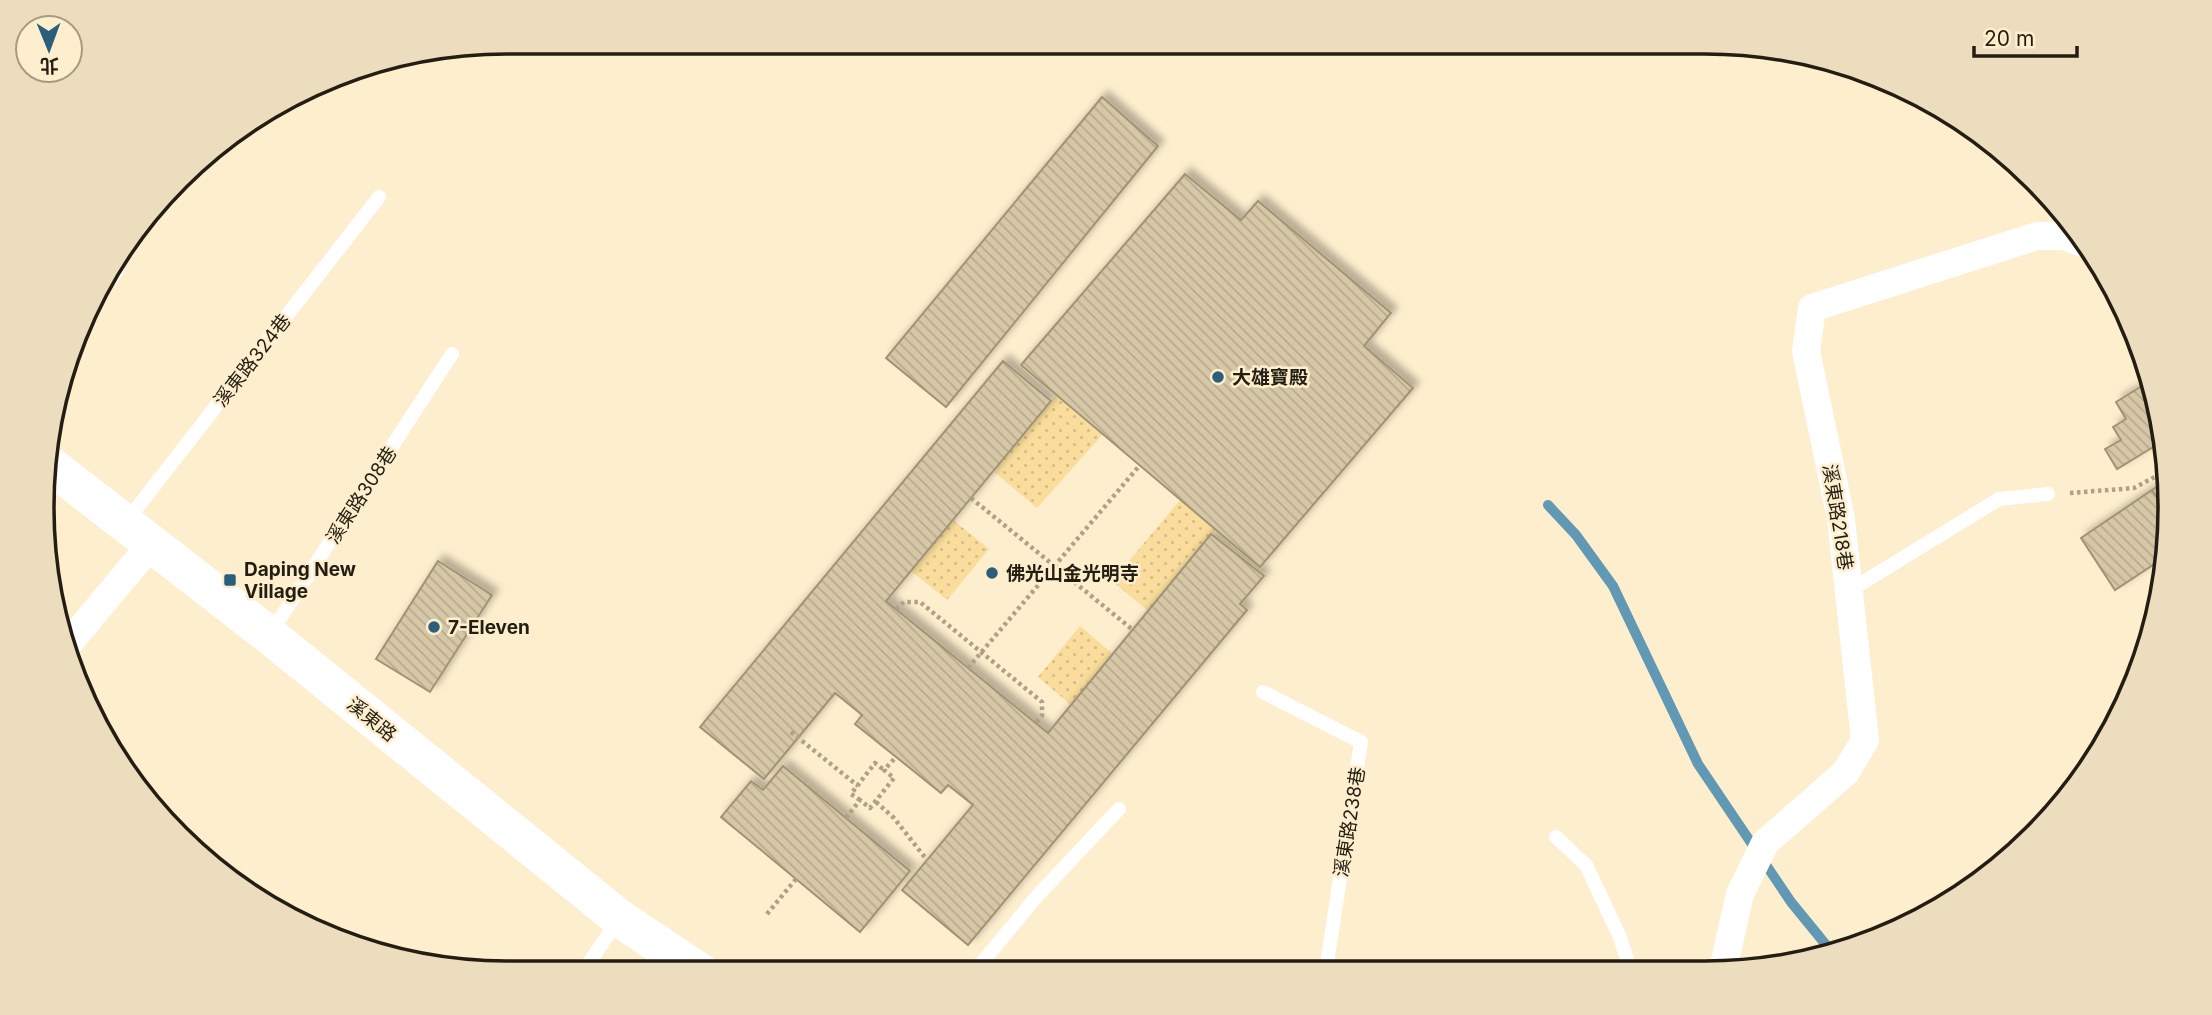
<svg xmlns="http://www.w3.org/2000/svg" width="2212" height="1015" viewBox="0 0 2212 1015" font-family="Inter,'Noto Sans TC',sans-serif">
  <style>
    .grass { fill: url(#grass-dots) }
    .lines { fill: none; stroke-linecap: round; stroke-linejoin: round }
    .stream { stroke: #6198b4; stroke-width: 10 }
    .building { fill: url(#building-back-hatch); stroke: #a19475; stroke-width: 2; filter: url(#shadow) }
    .path { stroke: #ada288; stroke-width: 4.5; stroke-dasharray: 3.5 3.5; stroke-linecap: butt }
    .lane { stroke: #fff; stroke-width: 14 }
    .street { stroke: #fff; stroke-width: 28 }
    .secondary { stroke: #fff; stroke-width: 38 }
    .poi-dot { fill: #2a5e7b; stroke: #fdeecd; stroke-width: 2.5 }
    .labels { text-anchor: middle; stroke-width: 5; stroke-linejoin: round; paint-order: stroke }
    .street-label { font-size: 19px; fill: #241e12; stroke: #fdeecd }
    .poi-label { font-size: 19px; font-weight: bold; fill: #241e12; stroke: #fdeecd; text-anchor: start }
    .rim { fill: none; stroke: #241e12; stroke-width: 3.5 }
  </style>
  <defs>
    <pattern id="grass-dots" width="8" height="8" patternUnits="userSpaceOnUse" patternTransform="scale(1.75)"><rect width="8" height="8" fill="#fadd9c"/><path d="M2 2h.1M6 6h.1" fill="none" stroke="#d6bd85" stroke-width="1.8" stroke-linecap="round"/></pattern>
    <pattern id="building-back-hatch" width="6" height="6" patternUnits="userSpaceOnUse" patternTransform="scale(1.75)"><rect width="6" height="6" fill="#d6c7a7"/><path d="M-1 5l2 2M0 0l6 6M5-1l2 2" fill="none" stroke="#b8aa8f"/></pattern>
    <filter id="shadow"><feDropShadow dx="6" dy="-6" stdDeviation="3.5" flood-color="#0004"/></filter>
  </defs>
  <rect width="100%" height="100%" fill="#fdeecd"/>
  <!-- grass -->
  <path class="grass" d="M1057,394L1103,434L1037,508L993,471Z
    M1181,499L1217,529L1148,611L1112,581Z
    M953,520L989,549L947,600L911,571Z
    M1080,626L1113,654L1071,705L1038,677Z"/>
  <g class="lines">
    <!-- stream -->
    <path class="stream" d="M1548,505L1576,535L1613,586L1698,764L1791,902L1831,951"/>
  </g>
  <!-- building -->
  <path class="building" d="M1102,97L1158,146L946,407L886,358Z
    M1185,174L1241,220L1258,201L1391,313L1364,346L1413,388L1260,567L1021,365Z
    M1003,361L1051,401L886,601L1048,733L1211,534L1264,576L1240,604L1247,610L968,945L902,890L973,805L948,785L941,793L855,724L862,715L835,693L764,779L700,727Z
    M2150,381L2161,416L2163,441L2117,469L2105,449L2121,440L2113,427L2126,419L2116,402Z
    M2167,480L2170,507L2169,515L2152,490Z
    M2152,490L2169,515L2165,557L2115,590L2081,538Z
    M438,561L492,595L430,692L376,659Z
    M783,766L910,871L860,932L721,817L751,781L763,790Z"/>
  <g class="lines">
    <!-- path -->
    <path class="path" d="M2070,493L2134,488L2166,471
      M971,498L1133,630
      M896,609L904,602H920L1042,702V716L1036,723
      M968,668L1140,465
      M791,732L858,786
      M860,800L851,794L875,763L884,770
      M876,802L894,818L927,860
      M846,818L860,800L870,808L894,778L884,770L896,757
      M767,914L796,879"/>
    <!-- lane -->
    <path class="lane" d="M126,522L379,197
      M1849,591L1999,499L2048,494
      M270,634L452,354
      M1263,692L1361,742L1326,970
      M1556,837L1586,865L1620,937L1630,969
      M975,971L1038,895L1119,809
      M582,973L619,919"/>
    <!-- street -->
    <path class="street" d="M103,278L111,267
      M68,644L150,546
      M1723,969L1740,894L1765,843L1846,772L1865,740L1841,519L1806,351L1812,308L2037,236H2064L2089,245"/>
    <!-- secondary -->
    <path class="secondary" d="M46,462L269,635L619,918L700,972"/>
  </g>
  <!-- markers -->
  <g class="poi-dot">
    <circle cx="1218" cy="377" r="7"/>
    <circle cx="992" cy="573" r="7"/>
    <rect x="223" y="573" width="14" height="14" rx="3.5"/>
    <circle cx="434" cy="627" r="7"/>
  </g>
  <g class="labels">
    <!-- street labels -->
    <g class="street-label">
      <text transform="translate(252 360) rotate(-52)" y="7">溪東路324巷</text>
      <text transform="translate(361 495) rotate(-57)" y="7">溪東路308巷</text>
      <text transform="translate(1838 517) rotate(81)" y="7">溪東路218巷</text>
      <text transform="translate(372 719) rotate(39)" y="7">溪東路</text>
      <text transform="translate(1349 822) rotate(-81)" y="7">溪東路238巷</text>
    </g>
    <!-- poi labels -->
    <g class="poi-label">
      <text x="1232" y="384">大雄寶殿</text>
      <text x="244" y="576">Daping New<tspan x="244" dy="22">Village</tspan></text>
      <text x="1006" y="580">佛光山金光明寺</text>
      <text x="448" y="634">7-Eleven</text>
    </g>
  </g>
  <!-- crop -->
  <path d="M0 0H2212V1015H0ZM507 54H1705A453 453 0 0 1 2158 507V508A453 453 0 0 1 1705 961H507A453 453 0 0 1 54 508V507A453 453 0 0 1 507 54Z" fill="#ecddbe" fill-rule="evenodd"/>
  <path class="rim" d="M507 54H1705A453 453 0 0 1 2158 507V508A453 453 0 0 1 1705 961H507A453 453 0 0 1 54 508V507A453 453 0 0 1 507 54Z"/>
  <!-- north arrow -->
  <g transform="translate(49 49) rotate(179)"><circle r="33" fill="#fdeecd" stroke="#a69b82" stroke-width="2"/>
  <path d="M0-5L12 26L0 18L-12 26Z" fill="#2a5e7b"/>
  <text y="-10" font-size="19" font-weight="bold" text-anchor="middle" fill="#241e12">北</text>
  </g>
  <!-- scale -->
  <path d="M1974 46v10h103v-10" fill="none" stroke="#241e12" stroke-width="3.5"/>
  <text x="1984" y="46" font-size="21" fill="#241e12" stroke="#fdeecd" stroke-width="5" paint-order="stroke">20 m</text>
</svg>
